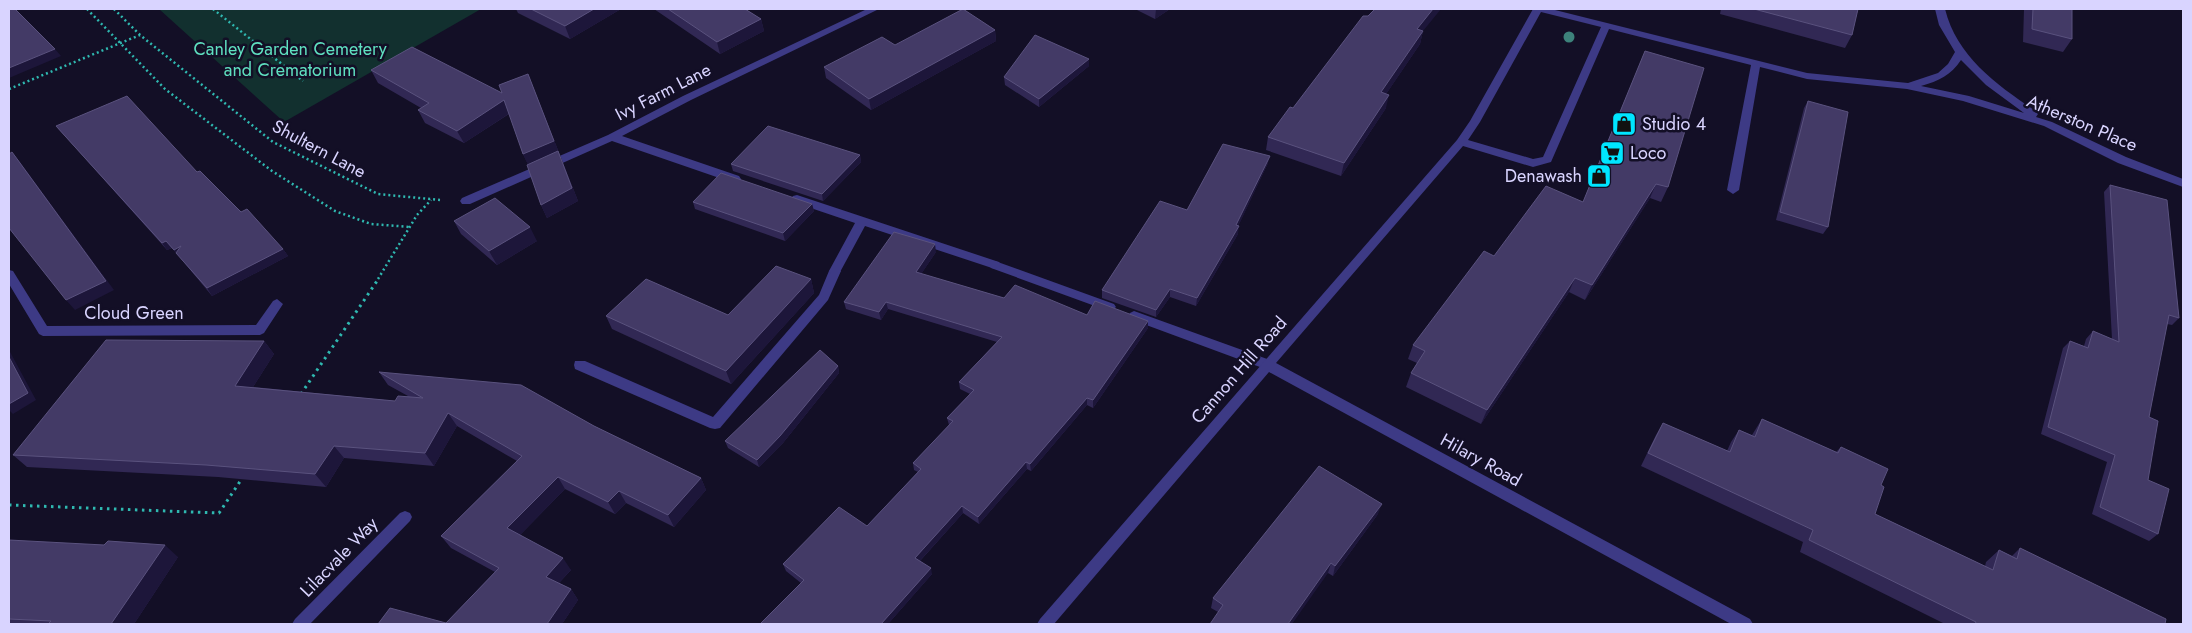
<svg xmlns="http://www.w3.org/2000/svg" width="2192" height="633" viewBox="0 0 2192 633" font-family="Jost,sans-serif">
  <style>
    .green { fill: #12302f }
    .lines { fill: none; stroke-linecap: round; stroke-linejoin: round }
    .path-far1 { stroke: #2fb8b0; stroke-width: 2.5; stroke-dasharray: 2 3; stroke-linecap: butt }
    .path { stroke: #2fb8b0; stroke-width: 3; stroke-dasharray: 2.5 4.5; stroke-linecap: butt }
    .service { fill: #3d3a85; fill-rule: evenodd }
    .pedestrian { fill: #3d3a85; fill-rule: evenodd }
    .minor { fill: #3d3a85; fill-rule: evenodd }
    .tree { fill: #3d827b }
    .wall { fill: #312854 }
    .shaded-wall { fill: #1d163a }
    .building { fill: #433a66; stroke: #5a527e }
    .labels { text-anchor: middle; stroke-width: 5; stroke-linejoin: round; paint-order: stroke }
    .park-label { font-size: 18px; fill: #5fe0c0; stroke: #130f26 }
    .street-label { font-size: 18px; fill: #d9d4ff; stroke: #130f26 }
    .poi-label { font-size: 18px; fill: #d9d4ff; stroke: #130f26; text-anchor: start }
  </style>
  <rect width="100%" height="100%" fill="#130f26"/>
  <!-- green -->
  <path class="green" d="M159,9H481L284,122Z"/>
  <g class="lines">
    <!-- path-far1 -->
    <path class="path-far1" d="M87,9L165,89L272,171L335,211L371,224L410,227
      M114,9L140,35L273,142L378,194L440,200
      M213,9L303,81
      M9,89L140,35
      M378,279L417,215L431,200"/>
    <!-- path -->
    <path class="path" d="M301,394L379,278
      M9,505L219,513L243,477"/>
    <!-- service -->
    <path class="service" d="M835,267L841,271L828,300L720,428L715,429L710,428L575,369L574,365L575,361H585L713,417L819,295L829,271Z"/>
    <!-- pedestrian -->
    <path class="pedestrian" d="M995,261L1114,304L1116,307L1110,312L1106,310L991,268L989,265Z
      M1134,311L1273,361L1274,365L1273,369L1268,370L1130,319L1128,316L1130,313Z"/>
    <!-- minor -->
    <path class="minor" d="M867,9H879L691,100L622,136L739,176L741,179L739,182H731L612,141L470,204H462L460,201L462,198L608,135L683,96Z
      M1533,9H1551L1807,73L1908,83L1938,73L1948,64L1955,52L1939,25L1935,9H1945C1957,57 1997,85 2037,112L2038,114L2036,117L2052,122L2126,157L2183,179V187L2118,163L2044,126L1963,101L1907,89L1807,79L1760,67L1739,190L1733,194L1727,190L1751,65L1609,29L1551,162L1533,167L1463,146L1276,363L1750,619L1753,624H1731L1269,372L1054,624H1037L1040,619L1457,140L1470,121ZM1541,12L1601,27L1543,157L1533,159L1468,140L1480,122ZM1961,60L1986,85L2024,113L1969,96L1921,86C1939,81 1951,75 1961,60Z
      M797,195L999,262L1001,265L995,269L865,226L839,274H831L829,271L855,223L793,202L791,199L793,196Z
      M9,270L13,271L47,326L256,325L273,301L277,299L283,304L264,333L260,335L43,336L39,334L9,284Z
      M405,511L410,513L412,517L410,521L310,624H292L295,619L400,513Z"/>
  </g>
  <!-- trees -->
  <circle class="tree" cx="1569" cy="37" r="5.5"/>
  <!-- wall -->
  <path class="wall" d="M516,9H621L570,39L518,13Z
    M654,9H745L761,19L764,31L720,54Z
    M1135,9H1170L1155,19Z
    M1721,9H1858L1852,35L1845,48L1720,14Z
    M2024,9H2072V39L2063,52L2023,42Z
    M1368,16L1423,31L1420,44L1386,94V108L1341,176L1266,150L1268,137L1293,108Z
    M995,30L996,41L871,110L826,78L824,67L895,45Z
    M1645,51L1668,187L1661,202L1650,198L1585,300L1569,292L1481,424L1406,387L1411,373L1417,363L1408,359L1413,345L1494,256L1583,202Z
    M1089,66L1039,107L1005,85L1004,77Z
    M371,70L502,93L528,74L578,201L547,218L541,205L528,164L523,154L509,114L464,143L425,123L418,110L421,108L378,83Z
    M1808,101L1828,227L1823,234L1776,220L1804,108Z
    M56,126L197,172L283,249L288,256L212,296L172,248L167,250Z
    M860,155L861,162L823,201L733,171L731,164Z
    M1268,163L1238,226V234L1196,306L1170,297L1156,317L1102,298V290L1187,210Z
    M2110,185L2179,318L2172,325L2167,324L2149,417L2148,480L2158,534L2149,541L2092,514L2107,462L2041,434L2063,348L2070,341L2084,346L2086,339L2093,331L2112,339L2104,192Z
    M693,202L812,204L814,211L785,241L695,209Z
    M454,221L537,241L497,265L461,234Z
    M936,252L921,274L1004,298L1087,315L1148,328L1093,408L1087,405L1031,471L1027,469L979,524L963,513L920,561L932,574L888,624H760L801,583L786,571L783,564L867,526L918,472L914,470L913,463L949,426V425L947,418L970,394L960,389L959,382L997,342L888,309L881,320L846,309L844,302Z
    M811,279L814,293L731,384L612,329L606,316L728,315Z
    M264,341L274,354L253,387L395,401L408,396L388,385L379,372L594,426L701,478L706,490L674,527L626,503L615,514L565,489L520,535L571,570L559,583L571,589L578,600L562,624H378L446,623L495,572L451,548L441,536L517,461L457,426L434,466L344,458L326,487L218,477L27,467L13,455Z
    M838,366L839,373L783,443L759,467L728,448L725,441Z
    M1762,419L1836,452L1841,447L1881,485L1875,514L1985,566L1986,562L1999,550L2012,556L2020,548L2165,624H1945L1800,552L1803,542L1641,466L1656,435L1663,423L1727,451L1731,442L1739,430L1752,435Z
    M1378,514L1333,576L1328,573L1218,612L1211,608L1213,598Z
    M9,540L178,557L134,624H9Z"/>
  <!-- shaded-wall -->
  <path class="shaded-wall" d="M594,9H621L570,39L565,26Z
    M1156,9H1170L1155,19Z
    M1433,9H1441L1423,31L1420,44L1378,106L1381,92L1417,29Z
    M761,19L764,31L720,54L717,42Z
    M995,30L996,41L871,110L869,99Z
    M55,49L61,56L9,78V68Z
    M1089,59V66L1039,107V99Z
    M528,74L578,201L547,218L541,205L529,167L523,154Z
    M1389,95L1386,108L1341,176L1344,163Z
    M504,100L510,113L464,143L457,131Z
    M12,152L20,162L114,290L75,310L66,300Z
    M860,155L861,162L823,201L822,194Z
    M1270,156L1268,163L1235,233L1236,225Z
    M1656,184L1650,198L1585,300L1592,285Z
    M812,204L814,211L785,241L783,233Z
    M1239,226L1238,234L1196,306L1197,298Z
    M530,227L537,241L497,265L489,251Z
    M166,241L172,248L167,250L162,243Z
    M935,244L936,252L917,280L916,272Z
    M181,246L180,257L174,250Z
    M283,249L288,256L212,296L207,288Z
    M1575,278L1569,292L1481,424L1487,410Z
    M811,279L814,293L731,384L726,371Z
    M1170,289V297L1156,317V310Z
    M886,302L888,309L881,320L879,312Z
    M1148,321V328L1093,408V400Z
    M264,341L274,354L246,398L235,386Z
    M9,350L36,400L13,414L9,410Z
    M838,366L839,373L783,443L759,467L757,460Z
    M1087,398V405L1031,471L1030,464Z
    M448,413L457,426L434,466L425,453Z
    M334,446L344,458L326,487L315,474Z
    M1026,462L1027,469L979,524L978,517Z
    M558,477L565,489L515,540L507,528Z
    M701,478L706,490L674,527L668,515Z
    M619,491L626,503L615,514L608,502Z
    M1382,504L1378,514L1333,576L1335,566Z
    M962,506L963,513L917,564L915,558Z
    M165,545L178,557L134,624H111Z
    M563,558L571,570L554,588L546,577Z
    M1331,563L1328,573L1292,624H1288Z
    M931,568L932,574L888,624H881Z
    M571,589L578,600L562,624H546Z"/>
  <!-- building -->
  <path class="building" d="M9,9H15L55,49L9,68Z
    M531,9H594L565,26Z
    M668,9H745L761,19L717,42Z
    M963,9L995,30L869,99L824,67L882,37L895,45Z
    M1375,9H1433L1417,29L1423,31L1381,92L1389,95L1344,163L1268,137L1290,107L1293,108L1363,16H1368Z
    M1754,9H1858L1852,35Z
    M2033,9H2072V39L2032,29Z
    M1035,35L1089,59L1039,99L1004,77Z
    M412,47L502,93L499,85L528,74L554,141L523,154L504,100L457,131L418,110L429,103L371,70Z
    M1645,51L1704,68L1668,187L1656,184L1592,285L1575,278L1487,410L1411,373L1425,351L1413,345L1484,251L1494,256L1546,186L1583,202Z
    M127,96L197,172L200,171L241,212L247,209L283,249L207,288L176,253L181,246L174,250L166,241L162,243L56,126Z
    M1808,101L1848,112L1828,227L1780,212Z
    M768,126L860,155L822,194L731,164Z
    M1223,144L1270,156L1236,225L1239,226L1197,298L1170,289L1156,310L1102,290L1160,201L1187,210Z
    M558,151L572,188L541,205L527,165Z
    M12,152L106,281L66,300L9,228V154Z
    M721,173L812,204L783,233L693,202Z
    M2110,185L2167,200L2179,318L2169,315L2149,417L2158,421L2148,480L2169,489L2158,534L2100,507L2115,455L2048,427L2070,341L2088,348L2093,331L2119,342Z
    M495,198L530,227L489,251L454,221Z
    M894,232L935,244L916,272L1004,298L1015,285L1087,315L1095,301L1148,321L1093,400L1087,398L1030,464L1026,462L978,517L962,506L915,558L931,568L881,624H760L804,580L783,564L839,507L867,526L921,469L913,463L953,421L947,418L974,390L959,382L1002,337L886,302L879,312L844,302Z
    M776,266L811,279L726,371L606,316L646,279L728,315Z
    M106,340L264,341L235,386L395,401L398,396L423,398L379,372L521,385L594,426L701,478L668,515L619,491L608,502L558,477L507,528L563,558L546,577L571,589L547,624H378L390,608L446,623L499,568L441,536L522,456L448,413L425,453L334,446L315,474L206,465L13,455Z
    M820,350L838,366L780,436L757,460L725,441Z
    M9,357L28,393L9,404Z
    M1762,419L1838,453L1841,447L1888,469L1881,485L1884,487L1875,514L1993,570L1999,550L2017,559L2020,548L2166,619L2165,624H1975L1976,622L1809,540L1813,530L1648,453L1663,423L1730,452L1739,430L1755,437Z
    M1319,466L1382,504L1335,566L1331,563L1288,624H1210L1223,605L1213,598Z
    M9,540L104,545L108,541L165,545L111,624H48L51,621L9,619Z"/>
  <!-- icons -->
  <defs>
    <symbol id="shop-square" viewBox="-11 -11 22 22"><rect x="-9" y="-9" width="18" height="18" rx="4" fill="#00e5ff" stroke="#130f26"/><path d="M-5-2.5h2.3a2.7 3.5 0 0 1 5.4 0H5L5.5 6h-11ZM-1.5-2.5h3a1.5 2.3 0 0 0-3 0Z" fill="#111"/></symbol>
    <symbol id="supermarket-square" viewBox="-11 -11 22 22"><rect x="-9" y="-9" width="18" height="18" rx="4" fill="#00e5ff" stroke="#130f26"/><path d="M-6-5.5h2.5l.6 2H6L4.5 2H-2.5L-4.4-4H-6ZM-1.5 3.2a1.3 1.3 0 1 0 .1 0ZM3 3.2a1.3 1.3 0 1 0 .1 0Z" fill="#111"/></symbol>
  </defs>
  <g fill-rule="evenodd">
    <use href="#shop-square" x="1610" y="110" width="28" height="28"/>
    <use href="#supermarket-square" x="1598" y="139" width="28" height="28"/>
    <use href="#shop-square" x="1585" y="162" width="28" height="28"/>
  </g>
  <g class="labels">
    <!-- park labels -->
    <g class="park-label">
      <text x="290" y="55">Canley Garden Cemetery<tspan x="290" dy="21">and Crematorium</tspan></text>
    </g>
    <!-- street labels -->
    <g class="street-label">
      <text transform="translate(663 92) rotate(-27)" y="6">Ivy Farm Lane</text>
      <text transform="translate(2082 123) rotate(23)" y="6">Atherston Place</text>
      <text transform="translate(319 149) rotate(28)" y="6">Shultern Lane</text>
      <text x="134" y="319">Cloud Green</text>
      <text transform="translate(1239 370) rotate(-49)" y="6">Cannon Hill Road</text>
      <text transform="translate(1481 460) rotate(29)" y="6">Hilary Road</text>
      <text transform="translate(339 557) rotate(-46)" y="6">Lilacvale Way</text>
    </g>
    <!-- poi labels -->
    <g class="poi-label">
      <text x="1642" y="130">Studio 4</text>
      <text x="1630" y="159">Loco</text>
      <text x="1582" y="182" text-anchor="end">Denawash</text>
    </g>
  </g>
  <!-- border -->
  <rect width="2192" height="633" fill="none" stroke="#d9d4ff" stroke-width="20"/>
</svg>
